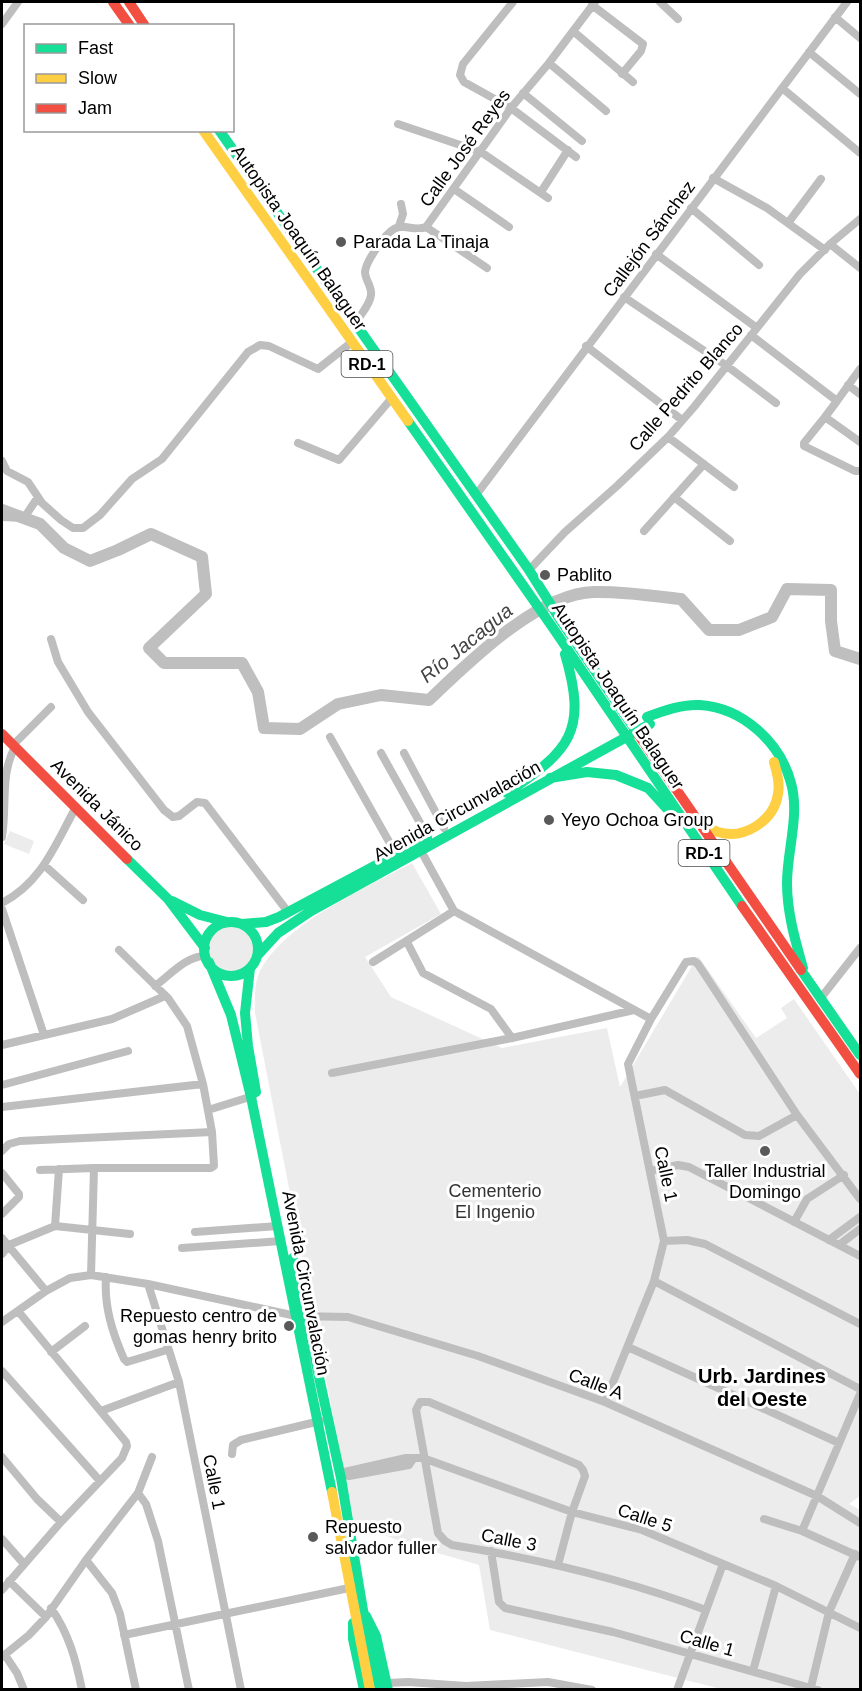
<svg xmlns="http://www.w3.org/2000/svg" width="862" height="1691" viewBox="0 0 862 1691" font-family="Helvetica,sans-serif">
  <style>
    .green { fill: #ececec }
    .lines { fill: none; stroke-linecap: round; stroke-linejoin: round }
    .river { stroke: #bfbfbf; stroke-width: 12 }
    .street { stroke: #bebebe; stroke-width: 8 }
    .fast { stroke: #16e098; stroke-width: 10 }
    .slow { stroke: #ffcf43; stroke-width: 10 }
    .jam { stroke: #f24e42; stroke-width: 10 }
    .poi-dot { fill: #595959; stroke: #fff; stroke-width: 2 }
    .labels { text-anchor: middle; stroke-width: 6; stroke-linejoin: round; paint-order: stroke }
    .shield { fill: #fff; stroke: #4c4c4c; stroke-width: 1.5 }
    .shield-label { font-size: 16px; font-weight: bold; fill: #000 }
    .street-label { font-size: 18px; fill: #000; stroke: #fff }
    .poi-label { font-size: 18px; fill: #000; stroke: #fff; text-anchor: start }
    .park-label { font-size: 18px; fill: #333; stroke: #fff }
    .water-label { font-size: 20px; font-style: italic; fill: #444; stroke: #fff }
    .neighbourhood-label { font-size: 20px; font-weight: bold; fill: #000; stroke: #fff }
  </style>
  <rect width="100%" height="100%" fill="#fff"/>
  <!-- green -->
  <path class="green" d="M10,831L34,841L29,854L4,844Z
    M412,863L441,914L365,957L391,997L502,1048L607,1028L620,1087L698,956L756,1038L787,1018L781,1008L794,999L860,1094V1496L849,1504L860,1510V1689H721L490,1630L479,1565L410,1545L354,1523L255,1013C255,1002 254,987 258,976C278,926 366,888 412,863Z
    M208 949a23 23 0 1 1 46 0a23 23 0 1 1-46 0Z"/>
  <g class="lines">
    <!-- river -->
    <path class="river" d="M2,510L40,524L64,548L90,561L118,550L151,534L202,557L206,594L149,648L164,663H242L258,692L264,728L300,729L338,704L381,695L429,700C468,663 538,593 594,592C623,591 653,596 681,599L709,630H739L772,617L787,589L831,590V621L835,651L860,659"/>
    <!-- street -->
    <path class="street" d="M513,2L463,64L460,75L464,82L511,108L576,157
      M660,2L678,19
      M592,5L643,44L641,51L622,74
      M835,17L860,38
      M2,24L18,2
      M573,31L633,82
      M809,52L860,94
      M549,63L606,111
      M782,88L860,153
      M523,93L582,141
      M398,124L481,152L548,198
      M713,178L767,208L825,250
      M454,189L509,227
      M541,192L568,150
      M691,208L759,265
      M788,223L821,179
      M399,226L403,214L401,204
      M426,227L487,268
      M830,244L860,268
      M656,254L757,328
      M624,297L727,366L776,403
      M355,324C360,315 370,305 371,295C372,286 365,280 365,272C366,261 385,234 394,229C404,223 415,232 426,227L511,108L549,63L595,2
      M751,335L837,401L860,369
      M586,346L682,420
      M848,385L860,394
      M837,401L825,417L860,442
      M825,417L804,443V446L855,471H860
      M668,437L734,487
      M298,443L339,460L391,399
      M2,461L7,471L28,482L42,503L61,520L73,528H83L100,515L132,479L162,459L248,352L260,345L269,346L318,369L352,342
      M476,495L847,2
      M674,497L730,541
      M2,517L24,518L38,497
      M644,531L704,464
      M529,570L565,532L617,486L668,437L694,407L800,274L830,244L860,219
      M51,639L58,662L88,712L164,810L173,817L179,816L197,802L205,803L288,912
      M330,737L396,854
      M13,745L51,707
      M381,753L428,837
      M404,753L444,828
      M2,837C7,807 0,774 15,747
      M420,849L454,911L651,1019
      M44,865L83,900
      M2,903C42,882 55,845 76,807
      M2,909L44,1035
      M407,942L423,973L491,1009L512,1038
      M373,962L454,911
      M155,986C169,976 187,955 206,956
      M820,999L860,948
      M2,1045L112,1019L165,996
      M332,1073L512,1038L634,1010
      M2,1085L128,1051
      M635,1096L665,1090L745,1135L759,1136L797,1115
      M2,1107L203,1084
      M208,1110L253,1096
      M2,1151L9,1144L20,1141L212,1132
      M40,1170L94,1168H211L214,1166L212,1132L203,1084L187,1026L168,998L119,950
      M650,1171L678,1165L689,1167L860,1256
      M2,1173L19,1194V1197L2,1214
      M794,1222L807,1199L844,1175
      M55,1226L59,1169
      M195,1232L278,1226
      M2,1238L46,1291
      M829,1240L860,1217
      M664,1241L687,1240L705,1244L860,1324
      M839,1245L860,1229
      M182,1248L281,1241
      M2,1254L9,1245L55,1226L130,1234
      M91,1275L94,1168
      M106,1277C104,1306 112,1332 124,1359L127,1362L167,1350
      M654,1281L860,1389
      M148,1284L179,1382L241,1690
      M2,1322L46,1291L70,1278L91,1275L148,1284L296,1316L348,1317L478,1356L605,1402L817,1496L860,1523
      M628,1347L839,1443
      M51,1352L85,1326
      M2,1371L100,1481
      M605,1402L654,1281L664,1241L628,1064L651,1019L686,962L694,961L698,964L797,1115L860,1199
      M101,1411L179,1382
      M232,1454L233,1445L241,1440L320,1421
      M2,1457L37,1499L61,1522
      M340,1473L406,1458H423L572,1512L642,1530L776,1586L860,1628
      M349,1476L409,1465L413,1459
      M138,1493L146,1504L158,1541L189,1690
      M764,1519L802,1531L860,1557
      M802,1531L860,1394
      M2,1539L24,1564
      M491,1551L499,1602L505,1608L613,1632L818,1690
      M86,1560L112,1593L120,1614L136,1690
      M558,1565L572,1512L585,1476L583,1470L579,1465L429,1402H420L416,1410L438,1533L445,1541L452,1545C539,1559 624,1579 706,1610
      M9,1581L46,1617
      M2,1590L61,1522L122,1458L127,1446L126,1442L18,1311
      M51,1608C69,1634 76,1660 82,1690
      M124,1635L349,1588
      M5,1655L17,1673L24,1690
      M2,1657L29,1635L46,1617L86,1560L138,1493L152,1457
      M753,1671L776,1586
      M387,1683L408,1682L466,1686L548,1682L592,1690
      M811,1687L829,1612L855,1554
      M677,1690L723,1564"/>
    <!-- fast -->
    <path class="fast" d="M219,130L529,570L561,621L638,734
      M408,421L553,628L742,906
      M647,717C663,711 682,704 700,705C743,708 780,742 791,783C800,815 787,851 787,883C787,912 795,940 803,968
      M550,778L587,772L616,775L648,788L668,810
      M507,793C570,750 588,732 565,654
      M127,859L168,899L205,948
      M172,901L200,915L227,922
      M204 949a27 27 0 1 1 54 0a27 27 0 1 1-54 0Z
      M242,924L266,922L279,917L427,838
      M257,956L278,933L311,911L650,724
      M209,962L231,1015L251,1097L332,1492
      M250,968L245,1013L248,1046L256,1092
      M801,970L860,1055
      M293,1258L341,1478L363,1610L380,1690
      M366,1616L376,1636L388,1690
      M353,1623V1639L364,1690"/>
    <!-- slow -->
    <path class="slow" d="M203,130L408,421
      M701,823C706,826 712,830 718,832C744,840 774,821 778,794C780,783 777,773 774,762
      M332,1492L370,1690"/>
    <!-- jam -->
    <path class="jam" d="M113,2L130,26
      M129,2L145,26
      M2,734L127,859
      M638,734L801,970
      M742,906L860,1074"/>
  </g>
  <!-- markers -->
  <g class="poi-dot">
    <circle cx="341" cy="242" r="6"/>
    <circle cx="545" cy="575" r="6"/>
    <circle cx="549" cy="820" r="6"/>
    <circle cx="765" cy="1151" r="6"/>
    <circle cx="289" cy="1326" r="6"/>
    <circle cx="313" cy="1537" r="6"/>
  </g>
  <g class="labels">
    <!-- shield labels -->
    <g class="shield">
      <rect x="341.5" y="351" width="51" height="26" rx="4.5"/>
      <rect x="678.5" y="840" width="51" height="26" rx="4.5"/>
    </g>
    <g class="shield-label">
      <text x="367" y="370">RD-1</text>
      <text x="704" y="859">RD-1</text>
    </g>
    <!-- street labels -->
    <g class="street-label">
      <text transform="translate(465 148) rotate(-54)" y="6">Calle José Reyes</text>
      <text transform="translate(299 238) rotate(55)" y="6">Autopista Joaquín Balaguer</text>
      <text transform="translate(649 239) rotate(-53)" y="6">Callejón Sánchez</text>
      <text transform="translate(686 387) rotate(-49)" y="6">Calle Pedrito Blanco</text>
      <text transform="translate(618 696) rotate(56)" y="6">Autopista Joaquín Balaguer</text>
      <text transform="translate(97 805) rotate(45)" y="6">Avenida Jánico</text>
      <text transform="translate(457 811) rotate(-29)" y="6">Avenida Circunvalación</text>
      <text transform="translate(666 1174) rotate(78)" y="6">Calle 1</text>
      <text transform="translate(306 1283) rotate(79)" y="6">Avenida Circunvalación</text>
      <text transform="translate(596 1384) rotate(21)" y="6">Calle A</text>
      <text transform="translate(214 1482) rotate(79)" y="6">Calle 1</text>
      <text transform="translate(645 1518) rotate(18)" y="6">Calle 5</text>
      <text transform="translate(509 1540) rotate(11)" y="6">Calle 3</text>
      <text transform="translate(707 1643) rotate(16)" y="6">Calle 1</text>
    </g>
    <!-- poi labels -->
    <g class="poi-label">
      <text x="353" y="248">Parada La Tinaja</text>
      <text x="557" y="581">Pablito</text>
      <text x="561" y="826">Yeyo Ochoa Group</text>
      <text x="765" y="1177" text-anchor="middle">Taller Industrial<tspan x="765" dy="21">Domingo</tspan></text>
      <text x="277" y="1322" text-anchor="end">Repuesto centro de<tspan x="277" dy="21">gomas henry brito</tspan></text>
      <text x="325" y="1533">Repuesto<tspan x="325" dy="21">salvador fuller</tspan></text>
    </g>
    <!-- park labels -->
    <g class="park-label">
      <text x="495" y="1197">Cementerio<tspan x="495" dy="21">El Ingenio</tspan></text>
    </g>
    <!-- water labels -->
    <g class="water-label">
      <text transform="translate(466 643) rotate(-39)" y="7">Río Jacagua</text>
    </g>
    <!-- neighbourhood labels -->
    <g class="neighbourhood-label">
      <text x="762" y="1383">Urb. Jardines<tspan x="762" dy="23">del Oeste</tspan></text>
    </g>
  </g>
  <!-- border -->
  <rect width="862" height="1691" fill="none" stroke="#000000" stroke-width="6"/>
  <!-- legend -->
  <rect x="24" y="24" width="210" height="108" fill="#ffffff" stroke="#999999" stroke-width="1.5"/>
  <rect x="36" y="44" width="30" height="9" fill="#16e098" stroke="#999999" stroke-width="1.5"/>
  <text x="78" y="54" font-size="18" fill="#000000">Fast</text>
  <rect x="36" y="74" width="30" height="9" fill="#ffcf43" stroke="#999999" stroke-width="1.5"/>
  <text x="78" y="84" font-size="18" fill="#000000">Slow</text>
  <rect x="36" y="104" width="30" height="9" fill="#f24e42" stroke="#999999" stroke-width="1.5"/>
  <text x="78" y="114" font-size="18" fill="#000000">Jam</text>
</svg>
